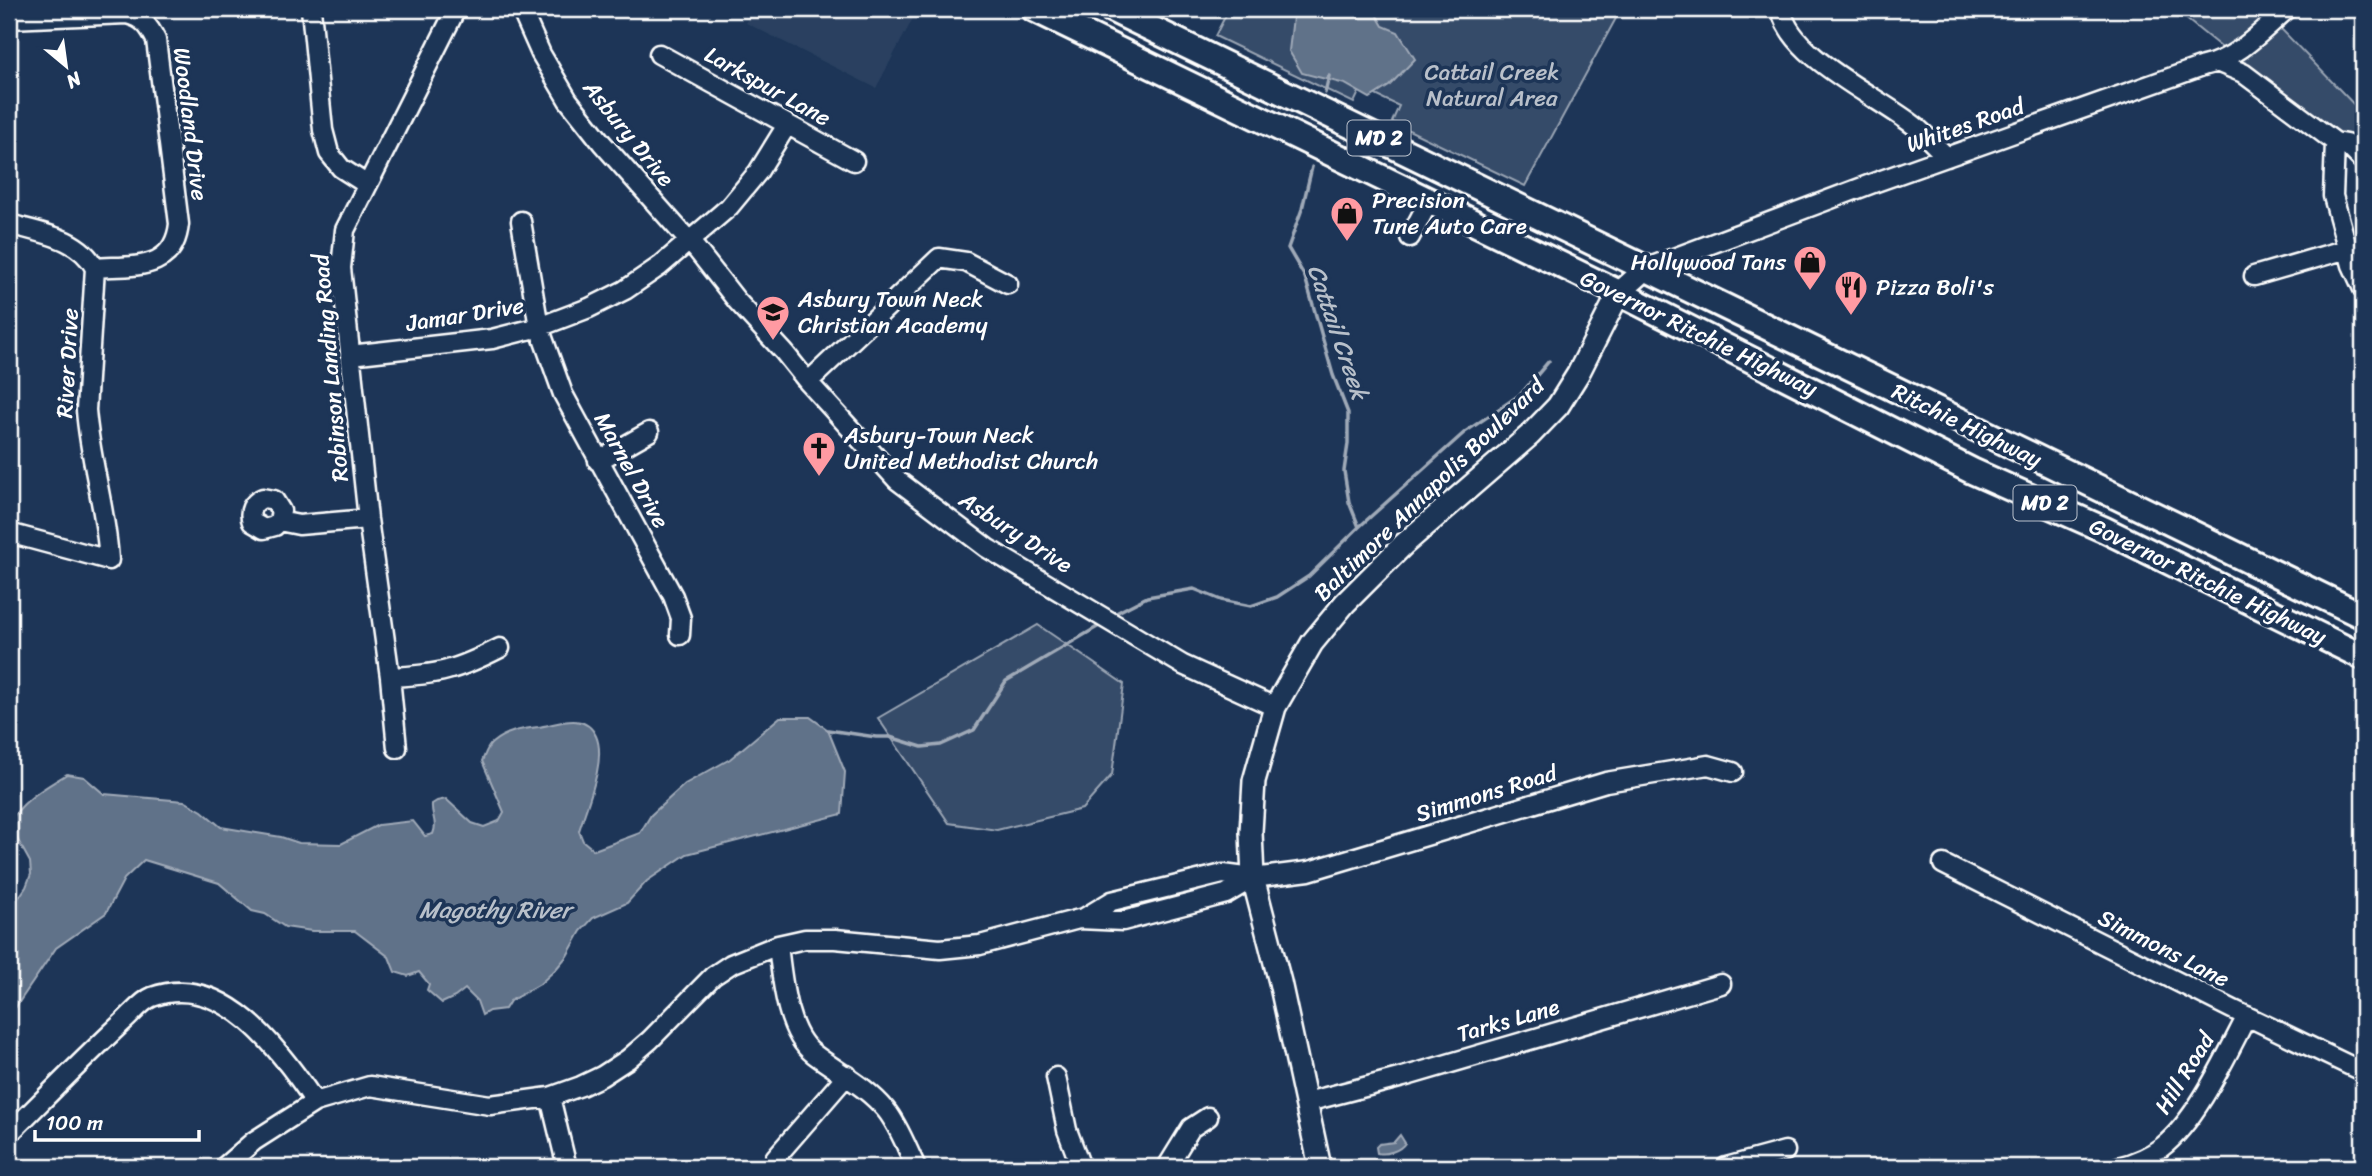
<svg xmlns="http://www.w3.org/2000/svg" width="2372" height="1176" viewBox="0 0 2372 1176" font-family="Sriracha,sans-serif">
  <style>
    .built { fill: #2a4161 }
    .green { fill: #364b69; stroke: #9aa5b4; stroke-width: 2 }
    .water { fill: #617289; stroke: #a0aab8; stroke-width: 2 }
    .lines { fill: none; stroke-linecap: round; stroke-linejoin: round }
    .stream { stroke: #a0aab8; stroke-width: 3.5 }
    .minor-casing { stroke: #fff; stroke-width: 23 }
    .major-casing { stroke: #fff; stroke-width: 26 }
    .highway-casing { stroke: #fff; stroke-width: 30 }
    .minor { stroke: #1d3557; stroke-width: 18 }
    .major { stroke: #1d3557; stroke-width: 21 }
    .highway { stroke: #1d3557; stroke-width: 24 }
    .labels { text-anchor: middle; stroke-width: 7; stroke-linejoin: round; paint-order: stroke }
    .shield { fill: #1d3557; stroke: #bbc2cd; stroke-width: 2 }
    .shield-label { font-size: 21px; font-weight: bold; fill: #fff }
    .park-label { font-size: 23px; fill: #b9c0ca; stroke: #1d3557 }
    .street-label { font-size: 23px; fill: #fff; stroke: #1d3557 }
    .poi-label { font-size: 23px; fill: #fff; stroke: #1d3557; text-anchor: start }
    .water-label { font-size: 24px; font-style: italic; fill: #b8c0ca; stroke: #1d3557 }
  </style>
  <rect width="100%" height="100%" fill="#1d3557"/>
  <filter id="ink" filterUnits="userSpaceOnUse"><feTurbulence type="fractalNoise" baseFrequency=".0143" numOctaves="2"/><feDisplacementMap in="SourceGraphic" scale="14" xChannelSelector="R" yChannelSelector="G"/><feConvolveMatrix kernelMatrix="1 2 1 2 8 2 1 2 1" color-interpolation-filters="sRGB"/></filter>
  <g filter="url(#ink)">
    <!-- built -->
    <path class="built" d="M754,9H918L876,88L746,23Z"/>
    <!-- green -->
    <path class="green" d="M1229,9H1621L1525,186L1392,122L1399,106L1361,88L1354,103L1215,36Z
      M2174,9H2262L2363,114V162Z
      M1038,625L1124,684L1112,775L1082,809L997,830L949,823L878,718Z"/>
    <!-- water -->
    <path class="water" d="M1294,9H1373L1383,26L1398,32L1415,59L1389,86L1370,98L1345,84L1302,73L1289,51Z
      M780,717H810L828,730L845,772L842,814L687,854L647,881L627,903L593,918L581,931L567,956L556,969L540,984L510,1001L505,1009L489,1011L482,1015L477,1001L465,989L455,997L442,1003L427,990L429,984L419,972L408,976L395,972L389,957L355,931H312L285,927L265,914L252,911L219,883L144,860L124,879L106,913L56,948L9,1017V912L26,887L31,874L30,862L9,824C21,800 45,788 67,774L84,777L104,794L184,801L202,811L221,827L281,837L299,843L341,844L378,825L413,821L425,836L433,834C438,822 431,816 432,804L437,801L446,799L472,823L484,827L499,821L504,812L482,761C485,755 487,747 492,743C506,731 522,729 538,727C558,724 585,711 596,736C607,760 586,807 579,831L583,841L594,850L640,833L651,815L685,784L730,759Z
      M1400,1135L1405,1143C1400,1151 1386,1155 1377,1153L1376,1147L1379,1144L1394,1142Z"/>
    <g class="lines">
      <!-- stream -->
      <path class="stream" d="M1325,93L1329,76
        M1312,167L1302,209L1288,248L1305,277L1333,375L1348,413V444L1344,471L1349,502L1359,527
        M1116,613L1147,597L1194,589L1221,600L1251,606L1277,597L1309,576L1359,527L1465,432L1521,394L1549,361
        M828,730L876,737H890L922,747L941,745L974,730L1006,681L1099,626"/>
      <defs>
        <path id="minor" d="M311,9L323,130L329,153L341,168L366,184
          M521,9L541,54L568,100L602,143L697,250L737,301L784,352L808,382L897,480L987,548L1183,665L1275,707
          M1781,9C1790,58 1878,96 1916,127C1927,136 1936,147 1947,157
          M9,19L127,14C143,18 149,26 156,40L179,224C174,272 133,265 95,268
          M659,54L854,161
          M2219,63L2243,73L2335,142L2346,144L2363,161
          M2335,142L2333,196L2352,265L2363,289
          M521,221L539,327L563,394L673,596L681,618L680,635
          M9,224C40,233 79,237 95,268L86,410C90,461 106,509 109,560L9,533
          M1410,237L1429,201
          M1647,268L1876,182L2203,66C2237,59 2262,31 2287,9
          M2254,276L2347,249
          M350,355L492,339L539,327L589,308L625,290L660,266L729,207L758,172L787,125
          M808,382L939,258L966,262L1008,284
          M598,461L649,432
          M279,521L281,511L274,500L263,498C252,503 248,511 252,522L264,529L275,526L279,521L299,525L368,519
          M390,677C439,675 457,670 500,648
          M397,748L390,677L368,519L341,268L345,230L456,9
          M1943,864L2232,1009L2363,1072
          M1084,918L1112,901L1223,874L1253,878L1309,871L1606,782L1708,765L1733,772
          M778,945C782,978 786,1033 814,1054C839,1073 866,1086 886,1110C899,1126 907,1149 916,1167
          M1056,1077L1067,1130L1081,1167
          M550,1097L567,1167
          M1307,1102L1403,1077L1721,984
          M9,1134C47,1096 84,1058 124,1021C132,1014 142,1001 152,997C223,971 281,1051 315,1102
          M775,1158L847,1075
          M224,1167L254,1141L315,1102L370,1086L490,1105L550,1097L581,1086L602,1076L628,1059L650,1040L713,976L731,964L778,945L805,939H835L940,949L980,945L1079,919L1123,921L1226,894L1253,878
          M1167,1167L1191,1128L1208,1117
          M1726,1167L1785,1151
          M2118,1167C2134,1163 2149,1157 2162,1147C2197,1120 2226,1056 2247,1016"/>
        <path id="major" d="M1320,1167L1280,982L1253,878L1251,832L1254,781L1275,707L1312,643L1345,603L1403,545L1530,435L1558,406L1578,374L1619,293L1647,268"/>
        <path id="highway" d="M1034,9L1619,293L1972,471L2105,530L2363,657
          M1111,9L2363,616"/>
      </defs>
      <!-- minor casing -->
      <use href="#minor" class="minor-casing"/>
      <!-- major casing -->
      <use href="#major" class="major-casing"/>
      <!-- highway casing -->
      <use href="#highway" class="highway-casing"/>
      <!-- minor -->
      <use href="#minor" class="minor"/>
      <!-- major -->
      <use href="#major" class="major"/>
      <!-- highway -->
      <use href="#highway" class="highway"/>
    </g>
  </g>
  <!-- icons -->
  <defs>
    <symbol id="shop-pin" viewBox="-11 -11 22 30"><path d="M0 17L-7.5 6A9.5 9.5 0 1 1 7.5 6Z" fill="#ff9aa2" stroke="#1d3557"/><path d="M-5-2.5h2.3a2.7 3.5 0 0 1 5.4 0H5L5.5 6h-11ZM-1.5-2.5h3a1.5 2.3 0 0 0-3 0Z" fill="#111"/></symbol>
    <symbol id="restaurant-pin" viewBox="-11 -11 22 30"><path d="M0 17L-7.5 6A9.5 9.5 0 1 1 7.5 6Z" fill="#ff9aa2" stroke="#1d3557"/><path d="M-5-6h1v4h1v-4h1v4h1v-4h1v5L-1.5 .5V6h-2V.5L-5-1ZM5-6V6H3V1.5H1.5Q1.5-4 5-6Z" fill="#111"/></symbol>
    <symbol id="school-pin" viewBox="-11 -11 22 30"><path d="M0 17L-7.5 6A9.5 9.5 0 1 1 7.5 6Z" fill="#ff9aa2" stroke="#1d3557"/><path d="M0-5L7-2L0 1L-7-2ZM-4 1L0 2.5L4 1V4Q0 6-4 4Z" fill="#111"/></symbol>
    <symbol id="church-pin" viewBox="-11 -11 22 30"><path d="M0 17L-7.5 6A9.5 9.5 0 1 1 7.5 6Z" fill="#ff9aa2" stroke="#1d3557"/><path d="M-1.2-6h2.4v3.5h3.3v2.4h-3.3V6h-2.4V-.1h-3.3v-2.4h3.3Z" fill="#111"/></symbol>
  </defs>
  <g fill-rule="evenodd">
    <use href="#shop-pin" x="1328" y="194" width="38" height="52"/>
    <use href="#shop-pin" x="1791" y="243" width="38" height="52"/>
    <use href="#restaurant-pin" x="1832" y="268" width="38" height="52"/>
    <use href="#school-pin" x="754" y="293" width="38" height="52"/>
    <use href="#church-pin" x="800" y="429" width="38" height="52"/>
  </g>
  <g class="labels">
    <!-- shield labels -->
    <g class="shield">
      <rect x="1347.5" y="120.5" width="63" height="35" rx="5"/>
      <rect x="2013.5" y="485.5" width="63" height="35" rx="5"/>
    </g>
    <g class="shield-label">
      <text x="1379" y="145">MD 2</text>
      <text x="2045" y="510">MD 2</text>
    </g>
    <!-- park labels -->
    <g class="park-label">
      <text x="1492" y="80">Cattail Creek<tspan x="1492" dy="26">Natural Area</tspan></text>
    </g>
    <!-- street labels -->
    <g class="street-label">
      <text transform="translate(768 86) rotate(29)" y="8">Larkspur Lane</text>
      <text transform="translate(191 124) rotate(83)" y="8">Woodland Drive</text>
      <text transform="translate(1965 125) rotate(-19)" y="8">Whites Road</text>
      <text transform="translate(629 133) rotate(51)" y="8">Asbury Drive</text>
      <text transform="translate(465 314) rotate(-9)" y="8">Jamar Drive</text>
      <text transform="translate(1699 333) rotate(26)" y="8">Governor Ritchie Highway</text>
      <text transform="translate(67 363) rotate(-87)" y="8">River Drive</text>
      <text transform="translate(330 368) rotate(-95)" y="8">Robinson Landing Road</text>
      <text transform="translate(1967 425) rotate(26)" y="8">Ritchie Highway</text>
      <text transform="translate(632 470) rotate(61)" y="8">Marnel Drive</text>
      <text transform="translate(1429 489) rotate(-44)" y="8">Baltimore Annapolis Boulevard</text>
      <text transform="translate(1016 532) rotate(33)" y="8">Asbury Drive</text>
      <text transform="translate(2208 581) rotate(26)" y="8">Governor Ritchie Highway</text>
      <text transform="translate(1486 793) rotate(-17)" y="8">Simmons Road</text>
      <text transform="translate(2164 948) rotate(27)" y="8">Simmons Lane</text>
      <text transform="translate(1508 1020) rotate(-16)" y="8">Tarks Lane</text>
      <text transform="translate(2184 1073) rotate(-58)" y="8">Hill Road</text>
    </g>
    <!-- poi labels -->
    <g class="poi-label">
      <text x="1372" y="208">Precision<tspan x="1372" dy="26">Tune Auto Care</tspan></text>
      <text x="1786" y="270" text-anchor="end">Hollywood Tans</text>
      <text x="1876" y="295">Pizza Boli's</text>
      <text x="798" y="307">Asbury Town Neck<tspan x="798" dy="26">Christian Academy</tspan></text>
      <text x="844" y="443">Asbury-Town Neck<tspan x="844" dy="26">United Methodist Church</tspan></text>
    </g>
    <!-- water labels -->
    <g class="water-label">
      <text transform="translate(1338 332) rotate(71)" y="8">Cattail Creek</text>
      <text x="495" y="918">Magothy River</text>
    </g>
  </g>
  <!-- margin -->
  <rect width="2372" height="1176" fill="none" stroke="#1d3557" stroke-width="35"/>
  <rect x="18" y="18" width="2337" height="1141" fill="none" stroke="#fff" stroke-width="2.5" filter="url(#ink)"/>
  <!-- north arrow -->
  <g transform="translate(66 66) rotate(151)" stroke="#1d3557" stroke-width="5" paint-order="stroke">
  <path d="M0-5L12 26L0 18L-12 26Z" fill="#ffffff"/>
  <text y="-10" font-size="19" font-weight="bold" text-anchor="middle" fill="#ffffff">N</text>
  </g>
  <!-- scale -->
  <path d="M35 1130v10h164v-10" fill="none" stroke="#ffffff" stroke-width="3.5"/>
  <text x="46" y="1130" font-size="21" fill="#ffffff" stroke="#1d3557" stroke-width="5" paint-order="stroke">100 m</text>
</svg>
